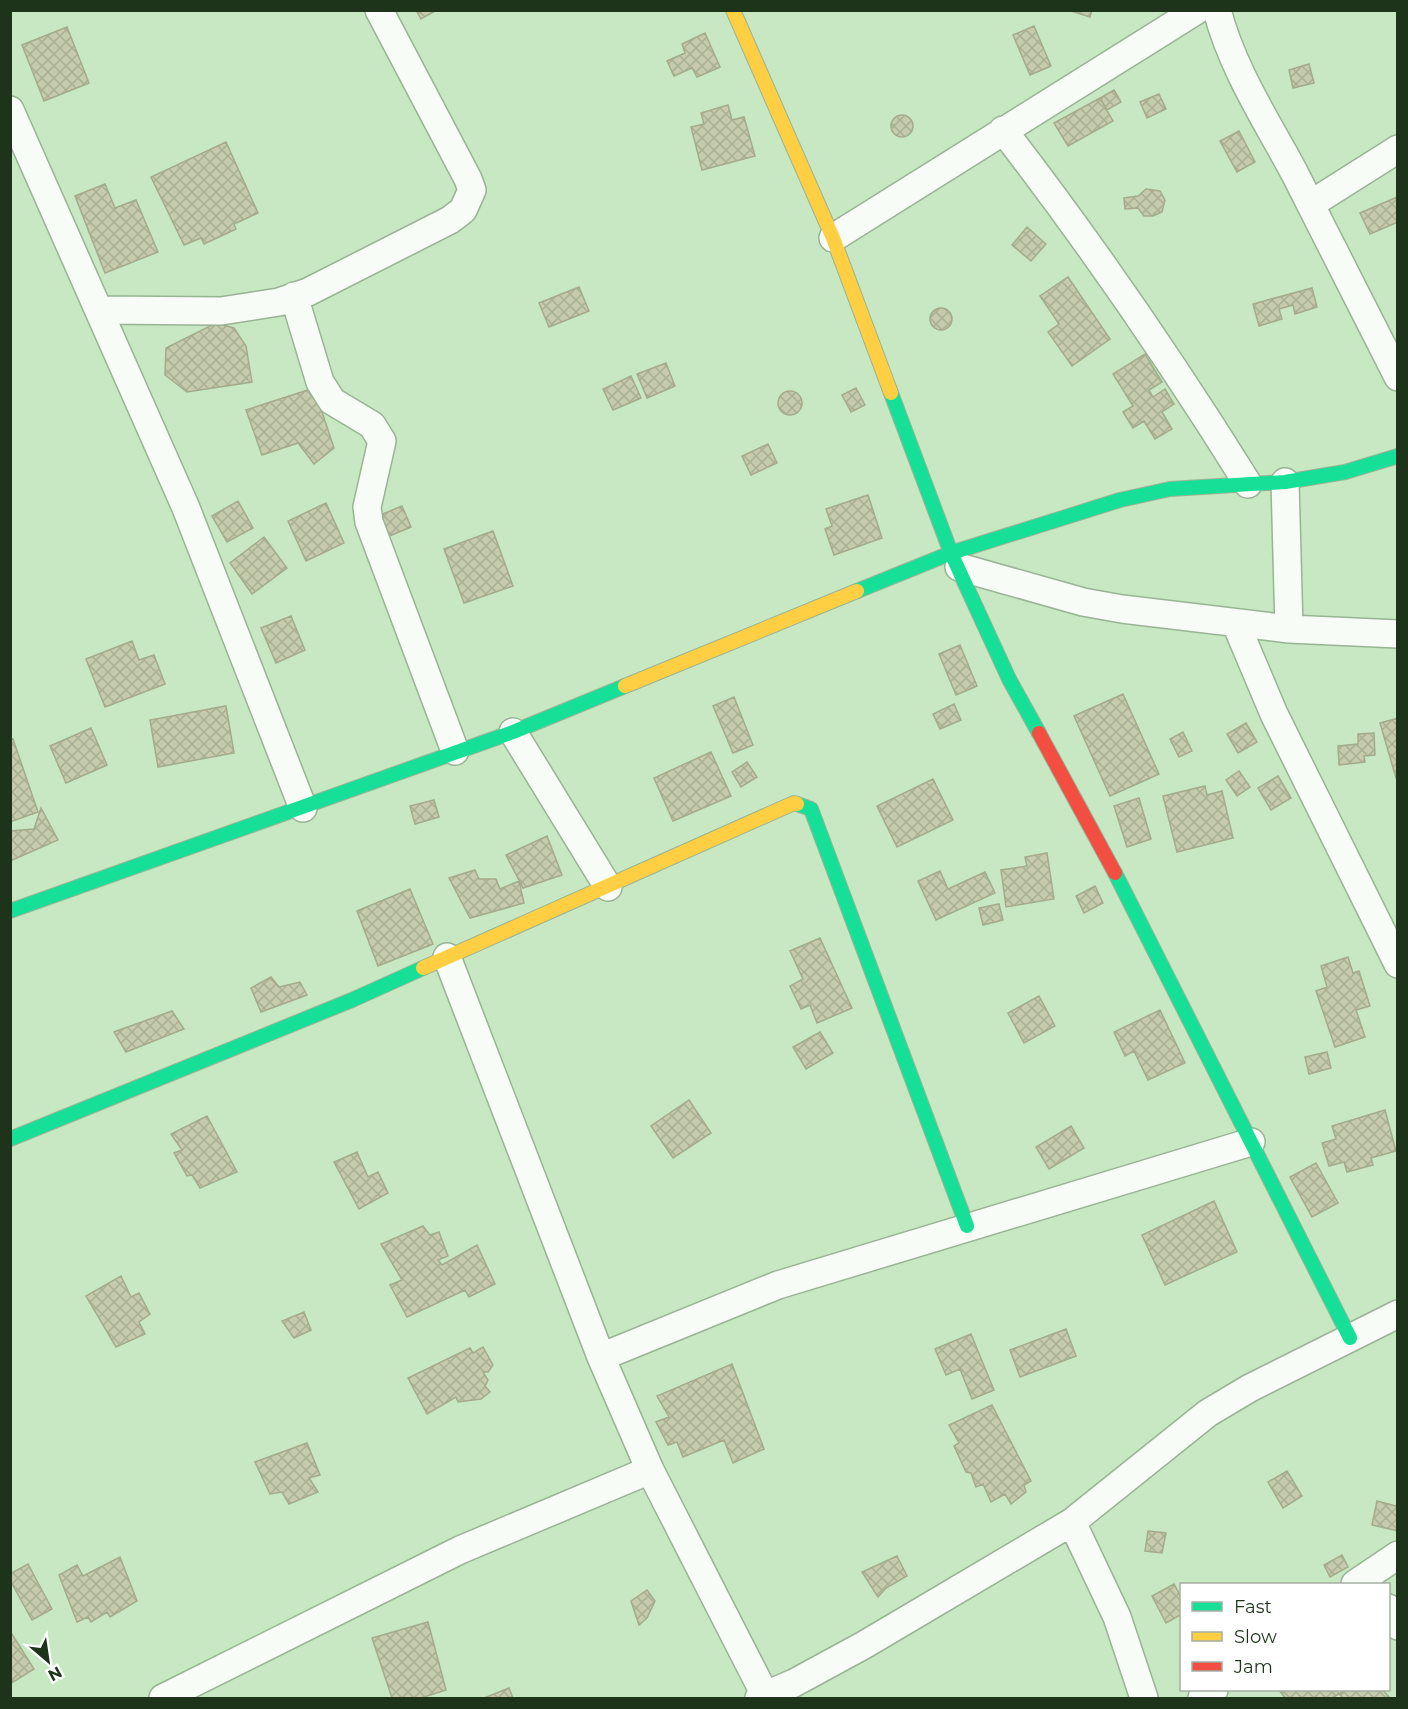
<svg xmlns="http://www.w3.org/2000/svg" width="1408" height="1709" viewBox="0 0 1408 1709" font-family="Montserrat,sans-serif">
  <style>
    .building { fill: url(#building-cross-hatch); stroke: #a4ab8a; stroke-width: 1.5 }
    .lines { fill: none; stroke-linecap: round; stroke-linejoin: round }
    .street-casing { stroke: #99b395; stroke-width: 30 }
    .fast-casing { stroke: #99b395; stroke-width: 16 }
    .slow-casing { stroke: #99b395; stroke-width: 16 }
    .jam-casing { stroke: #99b395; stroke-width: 16 }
    .street { stroke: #f7fcf6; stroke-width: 27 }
    .fast { stroke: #16e098; stroke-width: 14 }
    .slow { stroke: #ffcf43; stroke-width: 14 }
    .jam { stroke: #f24e42; stroke-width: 14 }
  </style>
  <defs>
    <pattern id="building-cross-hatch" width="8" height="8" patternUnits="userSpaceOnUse" patternTransform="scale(1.5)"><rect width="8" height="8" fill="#c5cbab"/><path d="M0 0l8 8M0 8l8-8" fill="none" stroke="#a9af93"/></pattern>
  </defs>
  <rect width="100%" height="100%" fill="#c7e8c2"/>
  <!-- building -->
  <path class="building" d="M416,10H437L421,19Z
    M1068,10H1092L1090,17Z
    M1034,26L1051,66L1030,75L1013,35Z
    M67,27L89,83L44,101L22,45Z
    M705,33L720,67L697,77L692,68L674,76L667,61L685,53L682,44Z
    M1309,64L1314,83L1293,88L1289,70Z
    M1114,90L1121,102L1107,110L1100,98Z
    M1159,94L1166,109L1147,118L1140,102Z
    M1100,98L1113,121L1068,146L1054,123Z
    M728,105L732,120L744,117L755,156L702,170L691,127L704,124L701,113Z
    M891 126a11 11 0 1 1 22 0a11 11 0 1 1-22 0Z
    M1239,131L1255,162L1237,172L1220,141Z
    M226,142L258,213L234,224L236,229L204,244L201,238L184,245L151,177Z
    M105,184L115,208L136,200L158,252L105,273L75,196Z
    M1146,189L1160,191L1165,200L1162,212L1153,216H1144L1138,208L1125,209L1124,198L1138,196Z
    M1397,197L1398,222L1370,234L1360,213Z
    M1027,227L1046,244L1031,261L1012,245Z
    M1068,277L1110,339L1072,366L1048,332L1059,324L1040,296Z
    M579,287L589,311L549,327L539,303Z
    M1312,288L1317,307L1295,314L1293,305L1279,309L1282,319L1259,326L1253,304Z
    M930 319a11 11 0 1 1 22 0a11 11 0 1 1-22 0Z
    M216,323L234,328L246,346L252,382L187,392L165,375L166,348Z
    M1145,354L1162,382L1149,390L1153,397L1165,389L1174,404L1162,412L1172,429L1155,439L1144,421L1133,428L1123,412L1133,406L1113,374Z
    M666,363L675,386L647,398L637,374Z
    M631,376L641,398L613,410L603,389Z
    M314,388L334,448L314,464L298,443L262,455L246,410Z
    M856,388L865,405L851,412L842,395Z
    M778 403a12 12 0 1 1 24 0a12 12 0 1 1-24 0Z
    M768,444L777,463L751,475L742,456Z
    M868,495L882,538L834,555L825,529L832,526L826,509Z
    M238,501L253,528L227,542L212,516Z
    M326,503L344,543L306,561L288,521Z
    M402,506L411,527L387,537L378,516Z
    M493,531L513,586L464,603L444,549Z
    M264,537L287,568L252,594L230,563Z
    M291,616L305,650L276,663L261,628Z
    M132,641L139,660L154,655L165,684L105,707L86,659Z
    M960,645L977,686L956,695L939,654Z
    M1123,694L1159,774L1110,796L1074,716Z
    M734,697L753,745L733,753L713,706Z
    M954,704L961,720L940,729L933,714Z
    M226,706L234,753L158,767L150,720Z
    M1398,718V778H1396L1380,723Z
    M1246,723L1257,742L1238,753L1227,734Z
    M91,728L107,765L66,783L50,746Z
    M1183,732L1192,751L1179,757L1170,739Z
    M1374,733L1375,755L1364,756L1365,762L1339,765L1338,746L1358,744V734Z
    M13,739L38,812L10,822V740Z
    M711,752L731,796L673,821L654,778Z
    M747,762L757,777L741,787L732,772Z
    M1239,771L1250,787L1237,796L1226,780Z
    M1278,776L1291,798L1271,810L1258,788Z
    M933,779L953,820L897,847L877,806Z
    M1205,786L1207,795L1222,791L1233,838L1177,852L1163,796Z
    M1139,798L1151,839L1127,847L1114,806Z
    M434,800L439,817L415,824L410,806Z
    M41,808L58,840L10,861V831L34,829Z
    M547,836L562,875L523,888L506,855Z
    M1047,853L1054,899L1006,907L1001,870L1027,866L1025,857Z
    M475,870L479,879H496L500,889L519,881L524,903L470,918L449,878Z
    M940,871L948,889L985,872L995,893L936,920L918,881Z
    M1095,886L1103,903L1084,913L1076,896Z
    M410,889L433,944L378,966L357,911Z
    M999,904L1003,920L983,925L979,908Z
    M820,938L852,1008L817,1023L810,1005L801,1009L790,986L803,979L790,951Z
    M1348,957L1353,973L1359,971L1370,1006L1356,1010L1365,1037L1335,1047L1316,991L1327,987L1321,966Z
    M271,977L279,987L300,982L307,995L261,1012L251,988Z
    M1039,996L1055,1026L1024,1043L1008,1013Z
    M1160,1010L1185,1063L1148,1080L1134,1051L1125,1056L1114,1032Z
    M172,1011L184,1029L126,1052L114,1032Z
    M820,1032L833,1053L806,1069L793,1047Z
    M1327,1052L1331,1068L1309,1074L1305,1057Z
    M689,1100L711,1133L673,1158L651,1126Z
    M1385,1110L1396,1151L1371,1158L1373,1165L1347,1172L1344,1162L1329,1166L1322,1143L1336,1139L1332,1126Z
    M207,1116L237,1172L200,1188L192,1175L187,1176L174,1153L182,1150L171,1134Z
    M1071,1126L1084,1148L1049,1169L1036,1147Z
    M357,1152L368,1177L378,1172L388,1193L359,1209L334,1162Z
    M1316,1163L1338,1203L1312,1217L1290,1177Z
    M1214,1201L1237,1252L1165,1285L1142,1235Z
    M423,1226L430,1235L439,1232L448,1256L438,1260L442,1265L477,1245L495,1284L469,1297L465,1290L407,1317L390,1285L402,1280L381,1244Z
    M121,1276L131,1297L139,1293L150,1314L139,1322L145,1334L116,1347L86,1296Z
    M304,1312L311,1330L294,1338L282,1321Z
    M1066,1329L1076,1356L1020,1377L1010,1350Z
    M971,1334L994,1390L972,1399L960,1369L946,1375L935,1349Z
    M483,1347L493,1365L488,1372H483L488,1380L485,1386L490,1392L481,1399L458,1402L456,1397L427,1414L408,1378L470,1348L473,1353Z
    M732,1364L764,1449L733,1463L724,1440L683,1457L677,1442L668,1445L656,1422L669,1417L657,1396Z
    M992,1405L1031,1481L1024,1485L1026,1492L1011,1504L1005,1494L991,1502L983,1484L976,1487L971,1473L966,1472L954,1446L959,1443L949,1425Z
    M307,1443L320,1475L309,1478L318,1492L289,1504L282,1492L270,1494L255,1462Z
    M1287,1471L1302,1496L1283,1508L1268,1482Z
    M1377,1501L1396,1506L1398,1502V1531L1372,1525Z
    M1148,1531L1166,1533L1162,1553L1145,1551Z
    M1342,1555L1348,1567L1330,1577L1324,1565Z
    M897,1556L907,1576L886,1588L878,1597L862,1572Z
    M120,1557L137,1601L110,1617L107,1612L91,1622L88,1617L77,1622L59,1575L77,1565L83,1576Z
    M28,1564L52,1609L32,1620L10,1580V1574Z
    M1174,1584L1182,1599V1614L1166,1623L1152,1596Z
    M647,1590L655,1601L647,1618L639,1625L631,1601Z
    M428,1622L446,1690L421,1698H392L372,1638Z
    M10,1631L34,1669L10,1684Z
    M509,1688L513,1698H484Z
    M1279,1690H1337L1339,1694L1332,1698H1285Z
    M1346,1690H1383L1390,1698H1343L1339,1694Z"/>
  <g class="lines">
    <defs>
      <path id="street" d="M1217,10C1232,68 1266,120 1294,172C1329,240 1363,309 1398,377
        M10,110L186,508L303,808
        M1003,130C1091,244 1172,362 1248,484
        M1311,204L1398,149
        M833,238L1197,10
        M294,296L320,382L332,401L372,425L382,441L367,507L369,522L455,751
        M99,310L221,311L279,302L308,292L450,220L463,210L472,190L468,179L379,10
        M1285,482L1289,629
        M959,567L1083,602L1122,609L1289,629L1398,634
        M1236,624L1274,714L1398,964
        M513,732L608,887
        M447,957L601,1357L650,1470L765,1695
        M601,1357L778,1285L1251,1142
        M1072,1522L1117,1617L1144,1698
        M1355,1584L1398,1555
        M1388,1608L1398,1626
        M163,1698L460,1550L650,1470
        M759,1698L794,1683L864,1645L1072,1522L1208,1413L1250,1388L1398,1314
        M1202,1698L1214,1690"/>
      <path id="fast" d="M891,393L951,553L1009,679L1039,733
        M857,591L951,553L1120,500L1170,489L1285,482L1345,472L1398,456
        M797,804L811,809L967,1226
        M1115,873L1350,1338
        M10,911L513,732L625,686
        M10,1139L352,1000L423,968"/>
      <path id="slow" d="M733,10L833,238L891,393
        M625,686L857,591
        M423,968L794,803L797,804"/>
      <path id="jam" d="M1039,733L1115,873"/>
    </defs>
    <!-- street casing -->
    <use href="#street" class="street-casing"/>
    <!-- fast casing -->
    <use href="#fast" class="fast-casing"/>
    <!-- slow casing -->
    <use href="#slow" class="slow-casing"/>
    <!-- jam casing -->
    <use href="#jam" class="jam-casing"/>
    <!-- street -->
    <use href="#street" class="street"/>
    <!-- fast -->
    <use href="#fast" class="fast"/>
    <!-- slow -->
    <use href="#slow" class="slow"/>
    <!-- jam -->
    <use href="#jam" class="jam"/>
  </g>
  <!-- border -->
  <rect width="1408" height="1709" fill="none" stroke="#1d341a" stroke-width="24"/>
  <!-- legend -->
  <rect x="1180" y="1583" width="210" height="108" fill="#ffffff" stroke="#a5aea3" stroke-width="1.5"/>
  <rect x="1192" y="1602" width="30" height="9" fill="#16e098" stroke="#a5aea3" stroke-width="1.5"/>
  <text x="1234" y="1613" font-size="18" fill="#1d341a">Fast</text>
  <rect x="1192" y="1632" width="30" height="9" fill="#ffcf43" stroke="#a5aea3" stroke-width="1.5"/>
  <text x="1234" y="1643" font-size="18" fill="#1d341a">Slow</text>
  <rect x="1192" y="1662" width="30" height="9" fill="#f24e42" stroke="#a5aea3" stroke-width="1.5"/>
  <text x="1234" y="1673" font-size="18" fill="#1d341a">Jam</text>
  <!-- north arrow -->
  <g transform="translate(48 1661) rotate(151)" stroke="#ffffff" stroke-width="4.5" paint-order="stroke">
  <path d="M0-4.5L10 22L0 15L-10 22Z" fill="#1d341a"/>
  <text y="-9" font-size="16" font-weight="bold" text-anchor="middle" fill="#1d341a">N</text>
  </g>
</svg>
